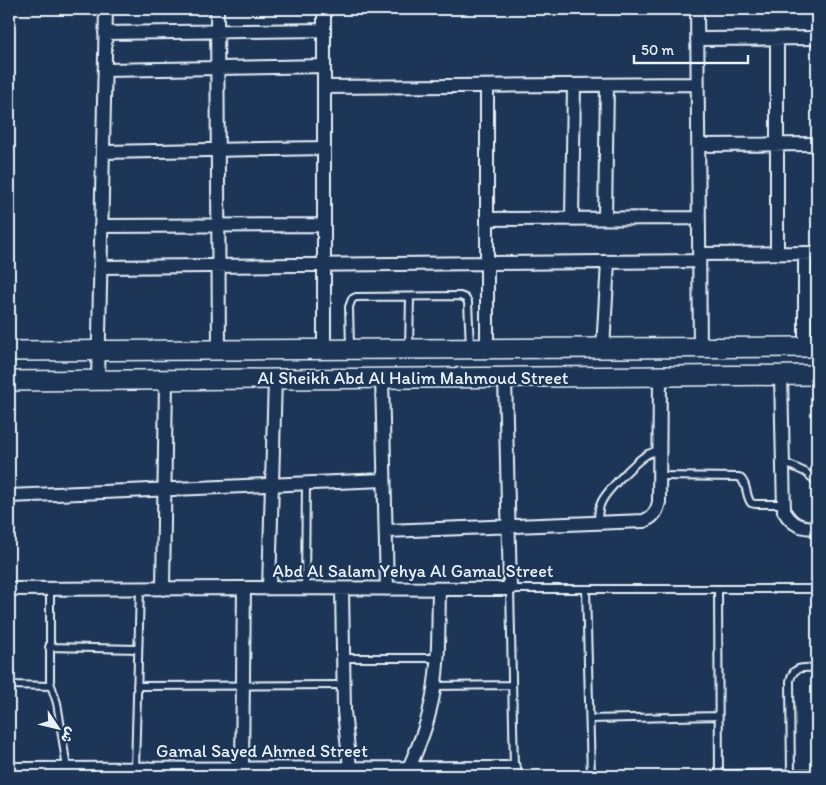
<svg xmlns="http://www.w3.org/2000/svg" width="826" height="785" viewBox="0 0 826 785" font-family="Itim,'Playpen Sans Arabic',sans-serif">
  <style>
    .lines { fill: none; stroke-linecap: round; stroke-linejoin: round }
    .lane-casing { stroke: #e8f1f8; stroke-width: 10 }
    .street-casing { stroke: #e8f1f8; stroke-width: 16 }
    .secondary-casing { stroke: #e8f1f8; stroke-width: 22 }
    .lane { stroke: #1d3557; stroke-width: 6 }
    .street { stroke: #1d3557; stroke-width: 12 }
    .secondary { stroke: #1d3557; stroke-width: 19 }
    .labels { text-anchor: middle; stroke-width: 4.5; stroke-linejoin: round; paint-order: stroke }
    .street-label { font-size: 18px; fill: #e8f1f8; stroke: #1d3557 }
  </style>
  <rect width="100%" height="100%" fill="#1d3557"/>
  <filter id="ink" filterUnits="userSpaceOnUse"><feTurbulence type="fractalNoise" baseFrequency=".02" numOctaves="2"/><feDisplacementMap in="SourceGraphic" scale="10" xChannelSelector="R" yChannelSelector="G"/><feConvolveMatrix kernelMatrix="1 2 1 2 8 2 1 2 1" color-interpolation-filters="sRGB"/></filter>
  <g filter="url(#ink)">
    <g class="lines">
      <defs>
        <path id="lane" d="M350,347L349,307L352,299L356,297L460,296L465,298L468,302L470,347
          M409,348L410,297
          M783,462L805,472L817,482
          M659,476L739,477C748,483 745,495 751,503L755,504H784
          M598,523C598,516 598,509 601,503C606,491 637,460 648,454C652,452 656,451 660,450
          M50,589V682L57,703L59,715L67,769
          M305,589L306,483
          M586,589L591,776
          M718,589L719,776
          M49,647L138,649
          M344,658H437
          M9,685L51,686
          M137,686L344,685
          M435,686L512,685
          M590,719L718,716
          M135,768L140,589
          M514,768L510,589H817
          M719,774L817,773
          M791,776L790,681C793,665 804,668 817,668"/>
        <path id="street" d="M217,9L219,350
          M324,9V349
          M697,9L700,348
          M105,33L324,30
          M777,38V253
          M697,39L817,38
          M105,70L324,66
          M324,87L697,84
          M698,145L817,144
          M103,152L324,148
          M572,218L574,85
          M605,218L607,85
          M487,219L698,218
          M101,226L324,225
          M699,254L817,253
          M101,267L699,261
          M805,347V253
          M487,349V86
          M603,349L608,262
          M781,376L784,511C792,525 801,528 817,528
          M382,378L387,589
          M98,380L106,9
          M9,496L384,480
          M386,531L644,521C653,517 657,512 659,502L660,377
          M269,588L275,379
          M9,589L244,588L510,589L505,377
          M163,589L166,380
          M342,589L344,711L350,768
          M242,768L244,588
          M409,768C417,749 426,730 430,709C440,670 438,629 439,589
          M9,769L514,768L515,776"/>
        <path id="secondary" d="M9,351L817,347
          M9,381L817,375"/>
      </defs>
      <!-- lane casing -->
      <use href="#lane" class="lane-casing"/>
      <!-- street casing -->
      <use href="#street" class="street-casing"/>
      <!-- secondary casing -->
      <use href="#secondary" class="secondary-casing"/>
      <!-- lane -->
      <use href="#lane" class="lane"/>
      <!-- street -->
      <use href="#street" class="street"/>
      <!-- secondary -->
      <use href="#secondary" class="secondary"/>
    </g>
  </g>
  <g class="labels">
    <!-- street labels -->
    <g class="street-label">
      <text x="413" y="384">Al Sheikh Abd Al Halim Mahmoud Street</text>
      <text x="413" y="577">Abd Al Salam Yehya Al Gamal Street</text>
      <text x="262" y="757">Gamal Sayed Ahmed Street</text>
    </g>
  </g>
  <!-- margin -->
  <rect width="826" height="785" fill="none" stroke="#1d3557" stroke-width="30"/>
  <rect x="15" y="15" width="796" height="755" fill="none" stroke="#e8f1f8" stroke-width="2" filter="url(#ink)"/>
  <!-- north arrow -->
  <g transform="translate(58 728) rotate(125)" stroke="#1d3557" stroke-width="4" paint-order="stroke">
  <path d="M0-4L9 19L0 12L-9 19Z" fill="#e8f1f8"/>
  <text y="-8" font-size="14" font-weight="bold" text-anchor="middle" fill="#e8f1f8">ش</text>
  </g>
  <!-- scale -->
  <path d="M634 55v8h114v-8" fill="none" stroke="#e8f1f8" stroke-width="2.5"/>
  <text x="641" y="55" font-size="15" fill="#e8f1f8" stroke="#1d3557" stroke-width="4" paint-order="stroke">50 m</text>
</svg>
